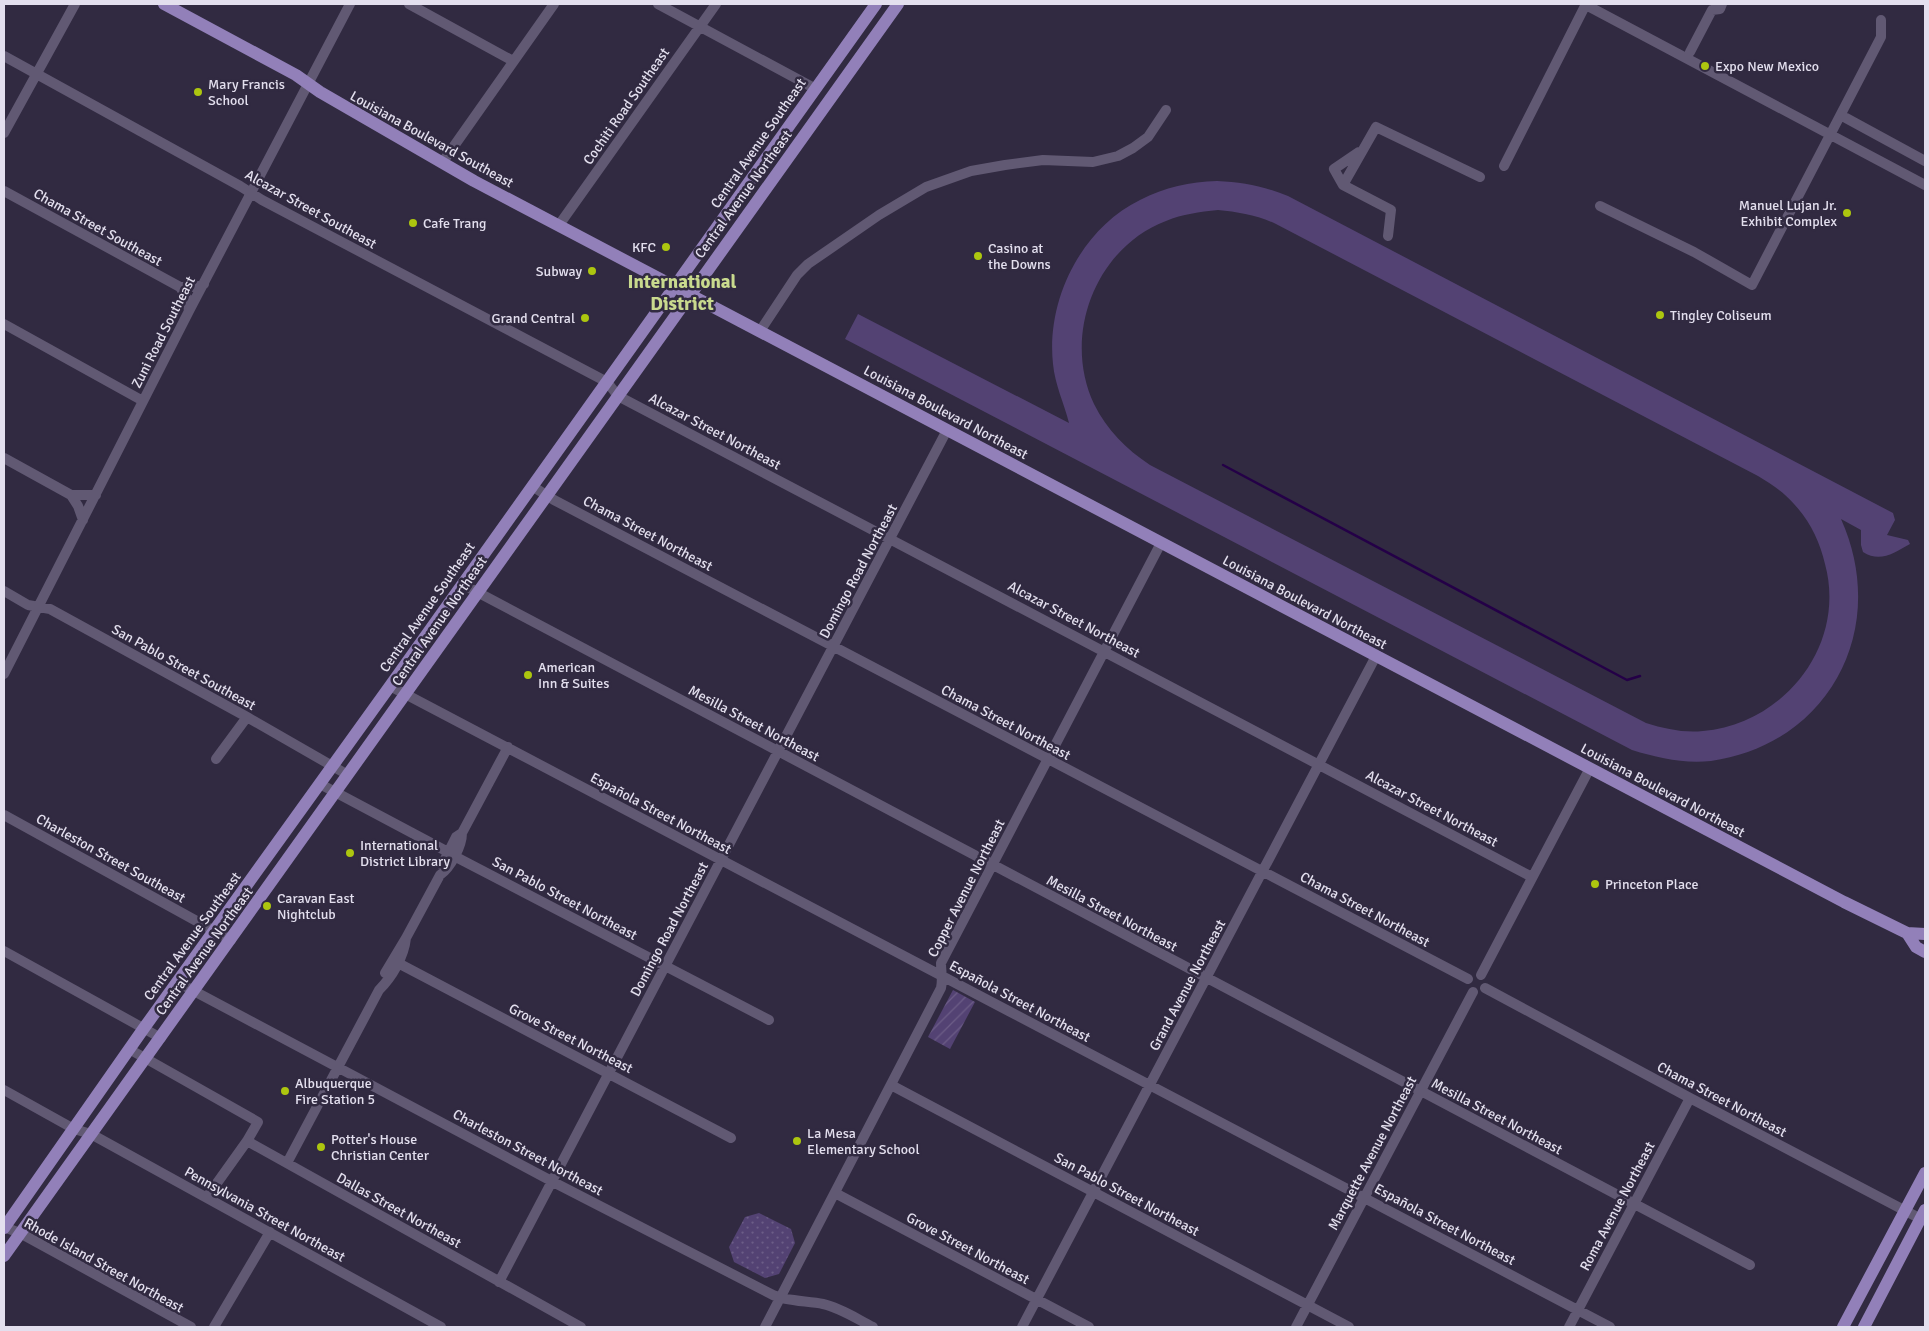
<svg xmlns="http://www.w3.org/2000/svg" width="1929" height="1331" viewBox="0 0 1929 1331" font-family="Signika,sans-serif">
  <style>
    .grass { fill: url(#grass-dots) }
    .garden { fill: url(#garden-furrows) }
    .pitch { fill: #534273; fill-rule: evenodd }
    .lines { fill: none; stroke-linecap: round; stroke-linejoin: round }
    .stream { stroke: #240047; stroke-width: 2.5 }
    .minor { stroke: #615973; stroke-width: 10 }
    .major { stroke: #9280b9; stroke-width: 12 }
    .poi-dot { fill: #adc60f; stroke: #312a41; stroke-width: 2 }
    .labels { text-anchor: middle; stroke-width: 5; stroke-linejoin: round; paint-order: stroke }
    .poi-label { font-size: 14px; fill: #e3dfee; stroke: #312a41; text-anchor: start }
    .street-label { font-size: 14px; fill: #e3dfee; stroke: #312a41 }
    .district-label { font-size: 19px; font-weight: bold; fill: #c9da8e; stroke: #312a41 }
  </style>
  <defs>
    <pattern id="grass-dots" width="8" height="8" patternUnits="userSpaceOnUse" patternTransform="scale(1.25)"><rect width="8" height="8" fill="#534273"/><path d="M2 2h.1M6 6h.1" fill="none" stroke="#6c5d87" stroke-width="1.8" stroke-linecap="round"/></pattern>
    <pattern id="garden-furrows" width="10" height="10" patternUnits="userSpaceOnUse" patternTransform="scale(1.25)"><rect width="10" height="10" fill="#534273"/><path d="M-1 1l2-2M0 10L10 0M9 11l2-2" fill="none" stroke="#6c5d87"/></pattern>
  </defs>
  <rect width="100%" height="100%" fill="#312a41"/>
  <!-- grass -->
  <path class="grass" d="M759,1213L791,1229L795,1243L779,1274L765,1278L734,1262L729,1247L745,1217Z"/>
  <!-- garden -->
  <path class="garden" d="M953,990L975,1002L950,1049L928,1037Z"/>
  <!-- pitch -->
  <path class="pitch" d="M1217,181C1243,182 1263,186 1288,196L1893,513L1895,520L1887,535L1908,540L1910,544C1894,553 1880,563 1863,552L1861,545V530L1841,519C1890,628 1830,744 1711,761C1684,764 1658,758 1632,750L845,339L858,314L1069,423C1064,403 1055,385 1053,364C1046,300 1081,229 1140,200C1165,187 1190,182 1217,181ZM1218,210C1238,212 1257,215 1276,224L1758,476C1771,484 1784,492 1794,504C1810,521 1820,542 1825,564C1847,645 1784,724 1703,731C1684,733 1665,729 1646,723L1150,465C1126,449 1107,430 1094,404C1062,336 1095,248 1166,221C1183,214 1199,212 1218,210Z"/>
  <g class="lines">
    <!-- stream -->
    <path class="stream" d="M1223,465L1627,680L1640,676"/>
    <!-- minor -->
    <path class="minor" d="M409,4L513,61
      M658,4L814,88
      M1586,5L1925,185
      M1690,52L1712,10L1720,9L1722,4
      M4,56L240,186L262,200L607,382L618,396L1532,877
      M1846,118L1925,161
      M4,133L75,4
      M442,163L554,4
      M1504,166L1586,4
      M1343,185L1334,169L1359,152
      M4,191L180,287
      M1600,206L1694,252L1752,285L1881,37V20
      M559,225L716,4
      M1388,236L1391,210L1343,185L1376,127L1480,177
      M189,311L187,298L180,287H193L204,284
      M4,324L143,401
      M760,331L797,275L808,264L879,215L926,187L971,171L1005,165L1043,160L1093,162L1118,156L1133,148L1148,137L1166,110
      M4,458L71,495L78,506L83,520
      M532,486L554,500L1468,979
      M71,495H96
      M462,584L1750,1265
      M4,591L28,605L50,609L247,717L348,775
      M4,674L189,311L350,4
      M390,686L1610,1327
      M216,759L247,717
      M320,784L448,852
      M4,815L231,940
      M454,856L769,1020
      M442,865L456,837L462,833L508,747
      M4,951L161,1038
      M398,963L731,1138
      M385,973L406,938L440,875C451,867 462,846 462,833
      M1481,975L1590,768
      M177,982L559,1185L773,1295C784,1301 809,1301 823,1304C841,1308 857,1319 873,1327
      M1485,988L1690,1098L1921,1219
      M129,1049L258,1122L247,1141L207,1197
      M891,1085L1349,1327
      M4,1090L74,1129L91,1134L441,1327
      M247,1141L581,1327
      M287,1163L379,990C392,977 404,957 406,938
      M835,1193L1089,1327
      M4,1227L20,1233L191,1327
      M499,1282L947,430
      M214,1327L270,1232
      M765,1327L941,988C943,979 941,972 941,963L1161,543
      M1022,1327L1376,656
      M1296,1327L1473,992
      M1569,1327L1690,1098"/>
    <!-- major -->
    <path class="major" d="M164,4L296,75L320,92L474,181L1844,902L1907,933L1925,934
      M1907,933L1916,947L1925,952
      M4,1228L144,1028L390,686L876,4
      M4,1256L898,4
      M1843,1327L1925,1173
      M1864,1327L1925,1210"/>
  </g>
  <!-- markers -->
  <g class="poi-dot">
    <circle cx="1705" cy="66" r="5"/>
    <circle cx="198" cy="92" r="5"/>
    <circle cx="1847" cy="213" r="5"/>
    <circle cx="413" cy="223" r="5"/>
    <circle cx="666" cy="247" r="5"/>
    <circle cx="978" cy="256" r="5"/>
    <circle cx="592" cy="271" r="5"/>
    <circle cx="1660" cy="315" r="5"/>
    <circle cx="585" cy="318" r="5"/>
    <circle cx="528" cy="675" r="5"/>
    <circle cx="350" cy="853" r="5"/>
    <circle cx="1595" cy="884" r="5"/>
    <circle cx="267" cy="906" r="5"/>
    <circle cx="285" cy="1091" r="5"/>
    <circle cx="797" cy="1141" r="5"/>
    <circle cx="321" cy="1147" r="5"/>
  </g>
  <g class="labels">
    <!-- poi labels -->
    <g class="poi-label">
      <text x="1715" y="71">Expo New Mexico</text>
      <text x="208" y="89">Mary Francis<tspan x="208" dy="16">School</tspan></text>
      <text x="1837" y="210" text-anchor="end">Manuel Lujan Jr.<tspan x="1837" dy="16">Exhibit Complex</tspan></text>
      <text x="423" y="228">Cafe Trang</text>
      <text x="656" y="252" text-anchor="end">KFC</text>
      <text x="988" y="253">Casino at<tspan x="988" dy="16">the Downs</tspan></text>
      <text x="582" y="276" text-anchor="end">Subway</text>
      <text x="1670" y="320">Tingley Coliseum</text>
      <text x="575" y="323" text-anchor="end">Grand Central</text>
      <text x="538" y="672">American<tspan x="538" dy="16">Inn &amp; Suites</tspan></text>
      <text x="360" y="850">International<tspan x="360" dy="16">District Library</tspan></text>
      <text x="1605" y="889">Princeton Place</text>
      <text x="277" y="903">Caravan East<tspan x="277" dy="16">Nightclub</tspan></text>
      <text x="295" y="1088">Albuquerque<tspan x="295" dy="16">Fire Station 5</tspan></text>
      <text x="807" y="1138">La Mesa<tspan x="807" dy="16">Elementary School</tspan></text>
      <text x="331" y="1144">Potter's House<tspan x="331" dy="16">Christian Center</tspan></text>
    </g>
    <!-- street labels -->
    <g class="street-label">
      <text transform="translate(626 106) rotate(-55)" y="5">Cochiti Road Southeast</text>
      <text transform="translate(432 139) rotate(29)" y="5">Louisiana Boulevard Southeast</text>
      <text transform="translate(758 143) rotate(-55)" y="5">Central Avenue Southeast</text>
      <text transform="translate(743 194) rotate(-54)" y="5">Central Avenue Northeast</text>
      <text transform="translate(311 209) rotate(29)" y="5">Alcazar Street Southeast</text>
      <text transform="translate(98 227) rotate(29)" y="5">Chama Street Southeast</text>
      <text transform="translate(163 332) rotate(-63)" y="5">Zuni Road Southeast</text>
      <text transform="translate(946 412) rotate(28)" y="5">Louisiana Boulevard Northeast</text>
      <text transform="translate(715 431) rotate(28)" y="5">Alcazar Street Northeast</text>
      <text transform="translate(648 533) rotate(28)" y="5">Chama Street Northeast</text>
      <text transform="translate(858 571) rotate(-62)" y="5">Domingo Road Northeast</text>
      <text transform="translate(1305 602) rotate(28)" y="5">Louisiana Boulevard Northeast</text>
      <text transform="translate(427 607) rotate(-55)" y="5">Central Avenue Southeast</text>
      <text transform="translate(1074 619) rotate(28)" y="5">Alcazar Street Northeast</text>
      <text transform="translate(439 621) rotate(-55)" y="5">Central Avenue Northeast</text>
      <text transform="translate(184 667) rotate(29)" y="5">San Pablo Street Southeast</text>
      <text transform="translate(1006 722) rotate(28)" y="5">Chama Street Northeast</text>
      <text transform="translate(754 723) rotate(28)" y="5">Mesilla Street Northeast</text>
      <text transform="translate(1663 790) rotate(28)" y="5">Louisiana Boulevard Northeast</text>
      <text transform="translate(1432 808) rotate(28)" y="5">Alcazar Street Northeast</text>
      <text transform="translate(661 813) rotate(28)" y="5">Española Street Northeast</text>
      <text transform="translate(111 858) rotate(29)" y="5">Charleston Street Southeast</text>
      <text transform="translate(966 888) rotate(-63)" y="5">Copper Avenue Northeast</text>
      <text transform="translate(565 898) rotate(28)" y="5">San Pablo Street Northeast</text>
      <text transform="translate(1365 909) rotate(28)" y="5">Chama Street Northeast</text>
      <text transform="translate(1112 913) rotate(28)" y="5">Mesilla Street Northeast</text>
      <text transform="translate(669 929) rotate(-62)" y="5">Domingo Road Northeast</text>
      <text transform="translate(192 936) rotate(-54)" y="5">Central Avenue Southeast</text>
      <text transform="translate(204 951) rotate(-54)" y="5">Central Avenue Northeast</text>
      <text transform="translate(1187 985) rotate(-62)" y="5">Grand Avenue Northeast</text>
      <text transform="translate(1020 1001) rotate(28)" y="5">Española Street Northeast</text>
      <text transform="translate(571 1038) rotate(27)" y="5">Grove Street Northeast</text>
      <text transform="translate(1722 1099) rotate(28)" y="5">Chama Street Northeast</text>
      <text transform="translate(1497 1116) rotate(28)" y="5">Mesilla Street Northeast</text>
      <text transform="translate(528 1152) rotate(28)" y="5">Charleston Street Northeast</text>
      <text transform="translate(1372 1153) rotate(-62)" y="5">Marquette Avenue Northeast</text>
      <text transform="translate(1127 1194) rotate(28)" y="5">San Pablo Street Northeast</text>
      <text transform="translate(1617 1206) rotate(-62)" y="5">Roma Avenue Northeast</text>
      <text transform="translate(399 1210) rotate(29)" y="5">Dallas Street Northeast</text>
      <text transform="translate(265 1214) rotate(29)" y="5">Pennsylvania Street Northeast</text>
      <text transform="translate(1445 1224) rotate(28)" y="5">Española Street Northeast</text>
      <text transform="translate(968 1248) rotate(28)" y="5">Grove Street Northeast</text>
      <text transform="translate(104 1265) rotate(29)" y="5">Rhode Island Street Northeast</text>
    </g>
    <!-- district labels -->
    <g class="district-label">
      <text x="682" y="288">International<tspan x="682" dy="22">District</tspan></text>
    </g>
  </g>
  <!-- border -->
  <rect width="1929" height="1331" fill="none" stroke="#e3dfee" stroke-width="10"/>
</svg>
